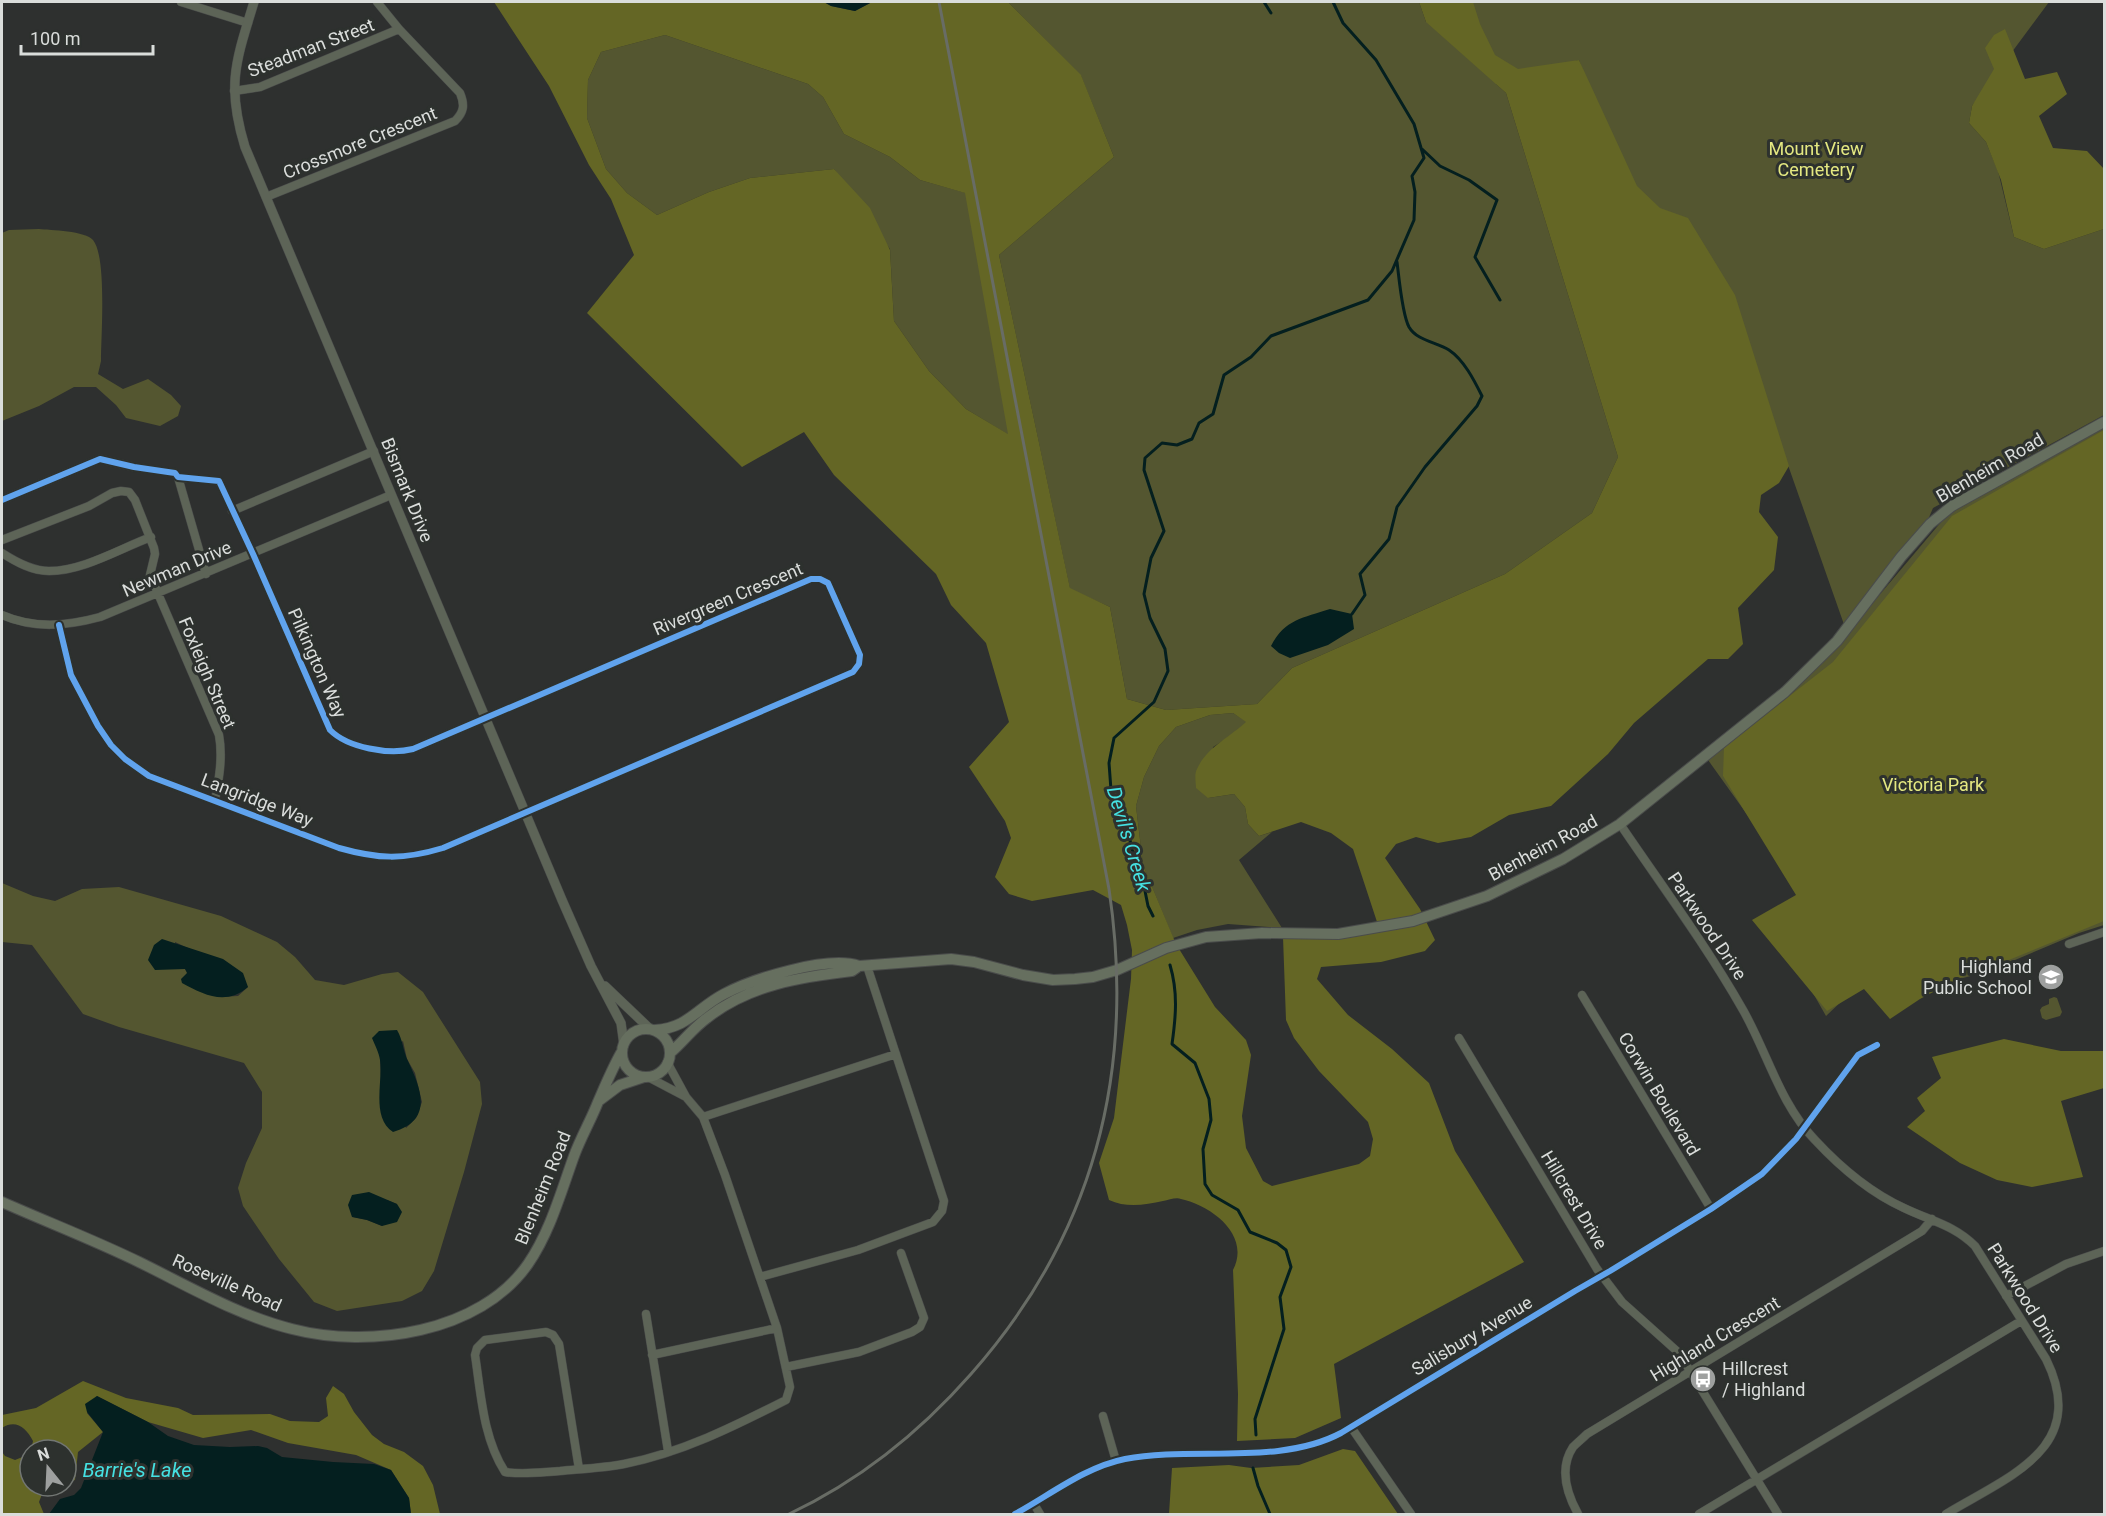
<svg xmlns="http://www.w3.org/2000/svg" width="2106" height="1516" viewBox="0 0 2106 1516" font-family="Roboto,sans-serif">
  <style>
    .green { fill: #545630; fill-rule: evenodd }
    .forest { fill: #646625; fill-rule: evenodd }
    .water { fill: #041f1f }
    .lines { fill: none; stroke-linecap: round; stroke-linejoin: round }
    .stream { stroke: #041f1f; stroke-width: 3 }
    .minor-casing { stroke: #4a4c4b; stroke-width: 9 }
    .tertiary-casing { stroke: #4a4c4b; stroke-width: 10 }
    .secondary-casing { stroke: #4a4c4b; stroke-width: 12 }
    .minor { stroke: #5d6457; stroke-width: 8 }
    .tertiary { stroke: #5d6457; stroke-width: 9 }
    .secondary { stroke: #666f5f; stroke-width: 10 }
    .rail { stroke: #686c65; stroke-width: 3 }
    .cycleway-casing { stroke: #2d312e; stroke-width: 10 }
    .cycleway { stroke: #60a3ed; stroke-width: 6 }
    .labels { text-anchor: middle; stroke-width: 6; stroke-linejoin: round; paint-order: stroke }
    .street-label { font-size: 18px; fill: #dadddb; stroke: #2d312e }
    .park-label { font-size: 18px; fill: #e4e881; stroke: #2d312e }
    .poi-label { font-size: 18px; fill: #dadddb; stroke: #2d312e; text-anchor: end }
    .water-label { font-size: 20px; font-style: italic; fill: #45e1e2; stroke: #2d312e }
  </style>
  <rect width="100%" height="100%" fill="#2e302f"/>
  <!-- green -->
  <path class="green" d="M1008,2H1419L1426,22L1456,2H2049L1972,106L1969,123L1986,142L1998,171L2014,237L2044,249L2104,229V415L1933,508L1927,522L1854,625L1947,515L2104,427V925L2079,933L1989,971L1897,996L1864,980L1826,1016L1770,917L1799,896L1756,827L1703,753L1847,633L1782,448L1640,219L1579,60L1496,84L1506,93L1618,457L1592,513L1505,574L1292,668L1257,704L1166,710L1127,699L1110,607L1070,589L999,255L1114,157L1081,76Z
    M665,35L808,84L823,97L844,134L890,157L920,180L966,193L1009,435L966,409L929,371L894,321L890,249L834,169L750,178L709,192L657,215L627,193L606,169L587,118L588,80L601,52Z
    M39,229C50,230 86,231 93,240C107,257 101,336 101,361L98,374L123,389L148,379L171,395L181,406L178,416L160,426L126,418L116,405L96,387H74L39,406L2,421V233L9,230Z
    M1233,713L1247,722L1235,733L1213,747L1208,798L1234,794L1245,807L1248,824L1259,836L1272,832L1239,860L1282,928L1228,924L1197,930L1173,938L1143,865L1136,806L1144,777L1159,746L1176,727L1210,715Z
    M2,883L33,896L55,901L82,889L119,887L221,916L277,942L295,957L315,980L344,985L382,974L398,972L423,992L480,1082L482,1104L464,1172L434,1271L422,1291L402,1301L337,1311L314,1302L279,1259L243,1206L238,1188L246,1163L262,1128V1092L244,1063L119,1027L83,1014L32,945L2,942ZM175,942L190,949L248,987L238,996L219,997L188,973L185,969L176,968ZM403,1041L407,1059L415,1073L422,1102L416,1118L406,1128L381,1078L380,1057ZM387,1200L397,1204L382,1226L367,1220L353,1217Z
    M2054,997L2057,998L2062,1012L2060,1016L2046,1020L2042,1018L2040,1010L2042,1007L2049,1004V999Z"/>
  <!-- forest -->
  <path class="forest" d="M494,2H824L831,6L855,11L872,2H1008L1081,75L1114,157L999,255L1070,588L1110,607L1127,699L1166,710L1257,704L1292,668L1505,574L1592,513L1618,457L1506,93L1426,22L1419,2H1473L1480,24L1495,55L1518,69L1579,60L1637,186L1660,208L1688,218L1735,295L1789,466L1779,483L1761,495L1759,512L1778,537L1774,570L1738,608L1743,644L1728,659H1708L1634,723L1608,754L1551,806L1509,815L1471,837L1438,843L1416,837L1396,844L1385,858L1420,909L1435,940L1425,951L1381,962L1321,967L1317,979L1348,1015L1392,1049L1429,1083L1455,1151L1524,1262L1334,1364L1341,1418L1295,1438L1237,1441L1238,1394L1233,1270C1251,1235 1212,1206 1181,1199C1176,1197 1169,1200 1163,1201C1145,1205 1126,1208 1109,1200L1099,1163L1114,1118L1131,979L1132,950L1127,925L1121,905L1093,890L1032,901L1009,894L995,877L1011,838L1005,821L969,767L1009,722L986,643L951,605L936,574L834,475L804,432L742,467L587,313L634,255L611,199L589,165L549,86ZM665,35L808,84L823,97L844,134L890,157L920,180L965,193L1008,434L966,409L929,371L894,321L890,250L870,208L834,169L750,178L709,192L657,215L627,193L606,169L587,118L588,80L601,52ZM1233,713L1246,722C1230,737 1206,748 1197,769C1194,774 1196,783 1196,788L1208,798L1234,794L1245,807L1248,824L1259,836L1301,822L1331,833L1353,849L1380,931L1283,937L1286,1020L1294,1038L1319,1071L1368,1122L1373,1139L1370,1156L1359,1164L1272,1186L1263,1181L1246,1148L1242,1116L1251,1055L1246,1040L1215,1007L1176,944L1143,865L1136,806L1144,777L1159,746L1176,727L1210,715Z
    M2005,29L2025,79L2057,72L2067,94L2039,116L2053,148L2087,151L2104,169V229L2044,249L2014,237L2001,180L1986,142L1969,123L1972,106L1994,69L1985,48L1994,35Z
    M2104,430V921L1999,964L1969,973L1920,999L1890,1019L1864,989L1827,1011L1752,920L1796,895L1723,776L1724,747L1833,662L1952,516Z
    M2004,1039L2061,1051H2104V1088L2061,1101L2083,1177L2032,1187L1997,1180L1960,1163L1907,1127L1925,1111L1917,1098L1941,1078L1932,1057Z
    M83,1381L126,1398L178,1408L193,1415L270,1414L290,1421L319,1422L328,1416L326,1398L333,1386L344,1394L354,1412L372,1435L384,1444L404,1452L423,1466L433,1485L440,1514H411L409,1498L391,1470L356,1455L288,1443L251,1430L203,1438L148,1422L97,1396L87,1413L103,1432L78,1452L75,1480L66,1483V1450H31L33,1441C26,1428 16,1419 2,1428V1415L36,1408Z
    M1343,1449L1355,1451L1398,1514H1169L1172,1468L1229,1465L1251,1468L1299,1465Z
    M2,1452L5,1456L15,1460L30,1454V1486H60L42,1494L39,1502L44,1514H2Z"/>
  <!-- water -->
  <path class="water" d="M824,2H872L855,11L831,6Z
    M1330,609L1352,614L1354,629L1328,645L1290,658L1279,653L1271,646C1285,619 1303,618 1330,609Z
    M162,939L223,959L243,973L248,987C226,1006 204,995 182,983L181,979L187,973L185,969L155,970L148,960L154,945Z
    M397,1030C403,1040 403,1051 408,1061C421,1089 434,1120 393,1132C371,1117 383,1083 380,1060C379,1053 375,1045 372,1038L379,1031Z
    M369,1192L397,1204L402,1212L397,1222L382,1226L367,1220L352,1217L348,1205L352,1195Z
    M97,1396L148,1422L168,1436L194,1445L230,1447L258,1446L267,1448L282,1457L333,1462L374,1464L391,1470L409,1498L411,1514H49L60,1499L74,1495L81,1488L103,1432L87,1412L85,1404Z"/>
  <g class="lines">
    <!-- stream -->
    <path class="stream" d="M1264,2L1271,13
      M1422,149L1440,166L1469,180L1497,200L1475,257L1500,300
      M1352,614L1365,595L1360,574L1389,539L1397,507L1425,467L1477,406L1482,396C1474,380 1464,360 1449,350C1437,342 1417,341 1409,327C1402,314 1399,277 1397,262
      M1153,916L1148,906L1140,866L1132,850L1128,830L1111,790L1109,763L1114,738L1154,702L1168,671L1165,649L1150,618L1144,594L1151,558L1164,531L1144,470L1145,458L1162,443L1177,445L1192,439L1199,423L1213,414L1224,375L1251,357L1271,336L1368,300L1392,271L1414,220L1415,192L1412,176L1424,158L1414,124L1376,60L1343,23L1333,2
      M1170,965C1178,992 1176,1016 1172,1044L1195,1063L1209,1099L1211,1120L1203,1149L1205,1184L1212,1195L1238,1210L1250,1232L1277,1243L1286,1250L1291,1267L1280,1297L1284,1329L1255,1419L1256,1435
      M1253,1468L1258,1486L1270,1514"/>
    <defs>
      <path id="minor" d="M181,2L248,23
        M234,91L260,87L399,29
        M266,197L455,121C464,112 465,105 460,93L399,29L377,2
        M178,477L206,574
        M2,500L100,459L134,467L168,472L175,473L178,477L219,481L253,554L330,730C348,748 389,755 413,749L811,579H820L828,583L860,655L859,664L853,672L443,848C403,860 378,859 339,848L149,776L125,759L111,745L98,726L71,675L59,625
        M232,511L374,451
        M2,540L89,506L112,493L121,491L129,492L135,500L154,548L155,554L150,575L219,735C223,757 219,779 215,800
        M2,553C16,562 32,571 49,571C83,571 119,549 151,537
        M2,615C34,629 67,626 100,617L391,495
        M1620,824C1662,886 1706,945 1743,1010C1767,1052 1780,1104 1815,1140C1841,1168 1869,1192 1904,1208C1931,1221 1954,1225 1975,1246L2046,1359C2090,1448 2009,1476 1946,1514
        M2069,944L2104,932
        M1582,995L1711,1209
        M1459,1038L1597,1269L1622,1302L1679,1353L1778,1514
        M667,1062L686,1097L703,1117L896,1054
        M648,1077L686,1097
        M760,1277L858,1250L933,1222L942,1211L944,1201L867,966
        M2006,1296L2066,1264L2104,1251
        M646,1314L668,1451
        M652,1355L777,1328
        M786,1367L859,1352L912,1332L920,1327L924,1318L901,1253
        M1103,1416L1116,1461
        M1351,1427L1411,1514
        M579,1469L559,1344L553,1335L546,1332L485,1340L477,1348L475,1355C481,1394 483,1438 505,1472C524,1475 542,1472 560,1471C581,1469 603,1468 624,1464C681,1453 735,1426 786,1400L790,1387L777,1328L725,1175L703,1117
        M1034,1504L1040,1514
        M1015,1514C1050,1495 1085,1467 1125,1459C1193,1446 1279,1466 1341,1433L1575,1291L1610,1271L1711,1209L1762,1174L1796,1139L1858,1055L1877,1045
        M1578,1514C1567,1494 1559,1468 1573,1447C1577,1443 1583,1438 1587,1434L1922,1231L1932,1219
        M1699,1514L2021,1321"/>
      <path id="tertiary" d="M254,2C236,61 226,85 245,147L562,900L591,966L621,1023L624,1045
        M605,986L649,1028"/>
      <path id="secondary" d="M622 1053a24 24 0 1 1 48 0a24 24 0 1 1-48 0Z
        M655,1030C688,1028 697,1008 724,994C752,979 828,955 859,966
        M670,1053C683,1042 693,1028 707,1018C749,985 800,977 852,971L859,966L951,959L974,962L1023,975L1053,980L1075,979L1093,977L1117,970L1166,948L1206,937L1262,933L1338,934L1413,921L1487,896L1563,859L1620,824L1785,692L1837,641L1901,557L1930,524L1952,506L2104,422
        M600,1100L620,1085L644,1077
        M2,1202C47,1222 94,1240 139,1262C188,1286 239,1316 292,1329C369,1349 480,1333 528,1264C550,1232 561,1192 574,1156C581,1137 591,1120 598,1102C605,1086 612,1069 621,1053"/>
    </defs>
    <!-- minor casing -->
    <use href="#minor" class="minor-casing"/>
    <!-- tertiary casing -->
    <use href="#tertiary" class="tertiary-casing"/>
    <!-- secondary casing -->
    <use href="#secondary" class="secondary-casing"/>
    <!-- minor -->
    <use href="#minor" class="minor"/>
    <!-- tertiary -->
    <use href="#tertiary" class="tertiary"/>
    <!-- secondary -->
    <use href="#secondary" class="secondary"/>
    <!-- rail -->
    <path class="rail" d="M789,1514C859,1481 920,1432 971,1374C1094,1235 1136,1071 1109,889L939,2"/>
    <defs>
      <path id="cycleway" d="M2,500L100,459L134,467L168,472L175,473L178,477L219,481L253,554L330,730C348,748 389,755 413,749L811,579H820L828,583L860,655L859,664L853,672L443,848C403,860 378,859 339,848L149,776L125,759L111,745L98,726L71,675L59,625
        M1015,1514C1050,1495 1085,1467 1125,1459C1193,1446 1279,1466 1341,1433L1575,1291L1610,1271L1711,1209L1762,1174L1796,1139L1858,1055L1877,1045"/>
    </defs>
    <!-- cycleway casing -->
    <use href="#cycleway" class="cycleway-casing"/>
    <!-- cycleway -->
    <use href="#cycleway" class="cycleway"/>
  </g>
  <!-- icons -->
  <defs>
    <symbol id="school-disc" viewBox="-11 -11 22 22"><circle r="9.5" fill="#9ea09f" stroke="#2d312e"/><path d="M0-5L7-2L0 1L-7-2ZM-4 1L0 2.5L4 1V4Q0 6-4 4Z" fill="#fff"/></symbol>
    <symbol id="bus-disc" viewBox="-11 -11 22 22"><circle r="9.5" fill="#9ea09f" stroke="#2d312e"/><path d="M-5-6H5V4H4V6H2V4H-2V6H-4V4H-5ZM-3.5-4V0h7V-4ZM-3.5 1.2v1.5H-2V1.2ZM2 1.2v1.5H3.5V1.2Z" fill="#fff"/></symbol>
  </defs>
  <g fill-rule="evenodd">
    <use href="#school-disc" x="2036" y="962" width="30" height="30"/>
    <use href="#bus-disc" x="1688" y="1364" width="30" height="30"/>
  </g>
  <g class="labels">
    <!-- street labels -->
    <g class="street-label">
      <text transform="translate(311 48) rotate(-21)" y="6">Steadman Street</text>
      <text transform="translate(360 143) rotate(-22)" y="6">Crossmore Crescent</text>
      <text transform="translate(1990 468) rotate(-30)" y="6">Blenheim Road</text>
      <text transform="translate(407 490) rotate(68)" y="6">Bismark Drive</text>
      <text transform="translate(177 569) rotate(-23)" y="6">Newman Drive</text>
      <text transform="translate(728 599) rotate(-23)" y="6">Rivergreen Crescent</text>
      <text transform="translate(317 663) rotate(66)" y="6">Pilkington Way</text>
      <text transform="translate(207 673) rotate(67)" y="6">Foxleigh Street</text>
      <text transform="translate(257 800) rotate(21)" y="6">Langridge Way</text>
      <text transform="translate(1543 848) rotate(-28)" y="6">Blenheim Road</text>
      <text transform="translate(1707 926) rotate(56)" y="6">Parkwood Drive</text>
      <text transform="translate(1659 1094) rotate(59)" y="6">Corwin Boulevard</text>
      <text transform="translate(543 1188) rotate(-68)" y="6">Blenheim Road</text>
      <text transform="translate(1574 1200) rotate(59)" y="6">Hillcrest Drive</text>
      <text transform="translate(227 1283) rotate(24)" y="6">Roseville Road</text>
      <text transform="translate(2025 1298) rotate(58)" y="6">Parkwood Drive</text>
      <text transform="translate(1472 1336) rotate(-31)" y="6">Salisbury Avenue</text>
      <text transform="translate(1715 1339) rotate(-31)" y="6">Highland Crescent</text>
    </g>
    <!-- park labels -->
    <g class="park-label">
      <text x="1816" y="155">Mount View<tspan x="1816" dy="21">Cemetery</tspan></text>
      <text x="1933" y="791">Victoria Park</text>
    </g>
    <!-- poi labels -->
    <g class="poi-label">
      <text x="2032" y="973">Highland<tspan x="2032" dy="21">Public School</tspan></text>
      <text x="1722" y="1375" text-anchor="start">Hillcrest<tspan x="1722" dy="21">/ Highland</tspan></text>
    </g>
    <!-- water labels -->
    <g class="water-label">
      <text transform="translate(1129 839) rotate(73)" y="7">Devil's Creek</text>
      <text x="137" y="1477">Barrie's Lake</text>
    </g>
  </g>
  <!-- border -->
  <rect width="2106" height="1516" fill="none" stroke="#dadddb" stroke-width="6"/>
  <!-- north arrow -->
  <g transform="translate(48 1468) rotate(342)"><circle r="28" fill="#2d312e" stroke="#727673" stroke-width="1.5"/>
  <path d="M0-4.5L10 22L0 15L-10 22Z" fill="#9ea09f"/>
  <text y="-9" font-size="16" font-weight="bold" text-anchor="middle" fill="#dadddb">N</text>
  </g>
  <!-- scale -->
  <path d="M21 45v9h132v-9" fill="none" stroke="#dadddb" stroke-width="3"/>
  <text x="30" y="45" font-size="18" fill="#dadddb" stroke="#2d312e" stroke-width="4.5" paint-order="stroke">100 m</text>
</svg>
